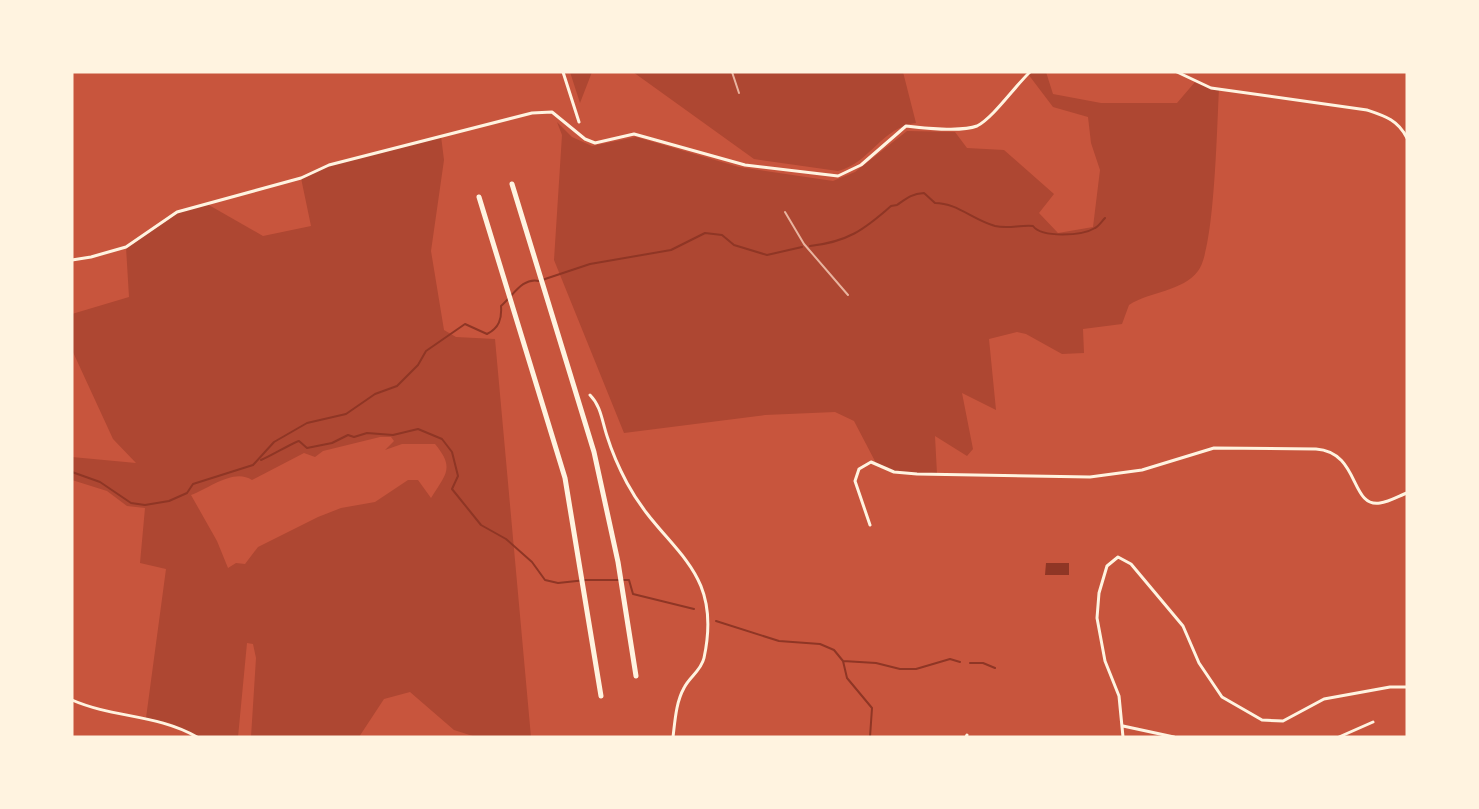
<svg xmlns="http://www.w3.org/2000/svg" width="1479" height="809" viewBox="0 0 1479 809" font-family="Helvetica,sans-serif">
  <style>
    .green { fill: #ae4732; fill-rule: evenodd }
    .water { fill: #8f3625 }
    .lines { fill: none; stroke-linecap: round; stroke-linejoin: round }
    .stream { stroke: #8f3625; stroke-width: 2 }
    .minor { stroke: #fff3e0; stroke-width: 3 }
    .trunk { stroke: #fff3e0; stroke-width: 5 }
    .rail { stroke: #e9b49f; stroke-width: 2 }
  </style>
  <rect width="100%" height="100%" fill="#c8553d"/>
  <!-- green -->
  <path class="green" d="M570,72H592L580,103Z
    M633,72H903L916,123C882,127 870,163 838,171L754,159Z
    M1030,72H1046L1053,94L1101,103H1177L1195,82L1219,89C1217,122 1215,250 1198,271C1182,292 1150,291 1129,305L1122,324L1083,329L1084,353L1062,354L1026,334L1017,332L989,339L996,410L962,393L973,449L967,456L935,436L937,474L894,472L877,465L854,421L835,412L765,415L624,433L554,260L562,135L557,122L572,137L592,146L636,137L739,167L833,181L855,172L907,131L955,132L967,148L1004,150L1054,194L1039,213L1058,233L1093,227L1100,170L1091,143L1088,117L1053,107L1028,74Z
    M441,136L444,160L431,251L444,330L456,337L495,339L531,737H476L454,730L410,692L384,699L359,737H251L256,658L253,644L247,643L238,737H197L170,723L146,718L166,569L140,563L145,508L127,506L107,491L72,480V457L136,463L113,439L72,350V314L129,297L126,247L177,212L207,204L263,236L311,226L301,178L329,165ZM380,437H391L394,441L385,450L402,444H435C455,468 446,474 431,498L418,480H408L375,502L341,508L318,517L258,547L245,564L236,563L228,568L217,541L191,495C210,488 234,468 252,480L304,453L315,457L323,451Z"/>
  <!-- water -->
  <path class="water" d="M1046,563H1069V575H1045Z"/>
  <g class="lines">
    <!-- stream -->
    <path class="stream" d="M810,246C847,242 864,230 891,206L897,205C907,198 911,194 924,193L935,203C957,203 973,220 995,226C1008,229 1019,225 1033,226C1042,238 1082,236 1095,228C1099,226 1102,221 1105,218
      M261,460C271,456 294,442 299,441L307,448L332,443L348,435L354,437L367,433L393,435L418,429L442,439L452,452L458,476L452,489L481,525L506,539L532,562L545,580L558,583L586,580H629L633,594L694,609
      M72,472L100,482L131,503L145,505L169,501L187,493L193,484L253,465L274,442L307,423L346,414L375,394L397,386L418,365L426,351L465,324L487,334C499,328 502,319 501,306C513,296 522,277 539,281L590,264L671,250L705,233L722,235L734,245L767,255L802,247
      M716,621L779,641L820,644L834,650L843,661L876,663L900,669H916L950,659L960,662
      M843,661L847,678L872,708L870,737
      M970,663H983L995,668"/>
    <!-- minor -->
    <path class="minor" d="M563,72L579,122
      M1177,72L1211,88L1367,110C1385,116 1398,120 1407,138
      M72,260L91,257L126,247L177,212L301,178L329,165L532,113L552,112L585,139L595,143L634,134L745,165L838,176L861,165L906,126C922,128 962,132 977,126C993,118 1015,86 1030,72
      M590,395C601,406 602,421 607,436C612,452 619,468 627,483C664,552 724,565 704,658C701,671 689,677 684,688C676,702 675,721 673,737
      M870,525L855,481L859,469L871,462L894,472L917,474L1090,477L1142,470L1214,448L1316,449C1360,452 1350,508 1380,503C1389,502 1399,496 1407,493
      M72,700C113,718 157,714 197,737
      M1123,726L1174,737
      M966,737L967,735
      M1123,737L1119,696L1105,661L1097,618L1099,593L1107,566L1118,557L1131,564L1183,626L1199,663L1222,697L1262,720L1283,721L1324,699L1390,687H1407
      M1339,737L1373,722"/>
    <!-- trunk -->
    <path class="trunk" d="M512,184L594,452L618,562L636,676
      M479,197L565,478L601,696"/>
    <!-- rail -->
    <path class="rail" d="M732,72L739,93
      M785,212L804,244L848,295"/>
  </g>
  <!-- border -->
  <rect width="1479" height="809" fill="none" stroke="#fff3e0" stroke-width="147"/>
</svg>
